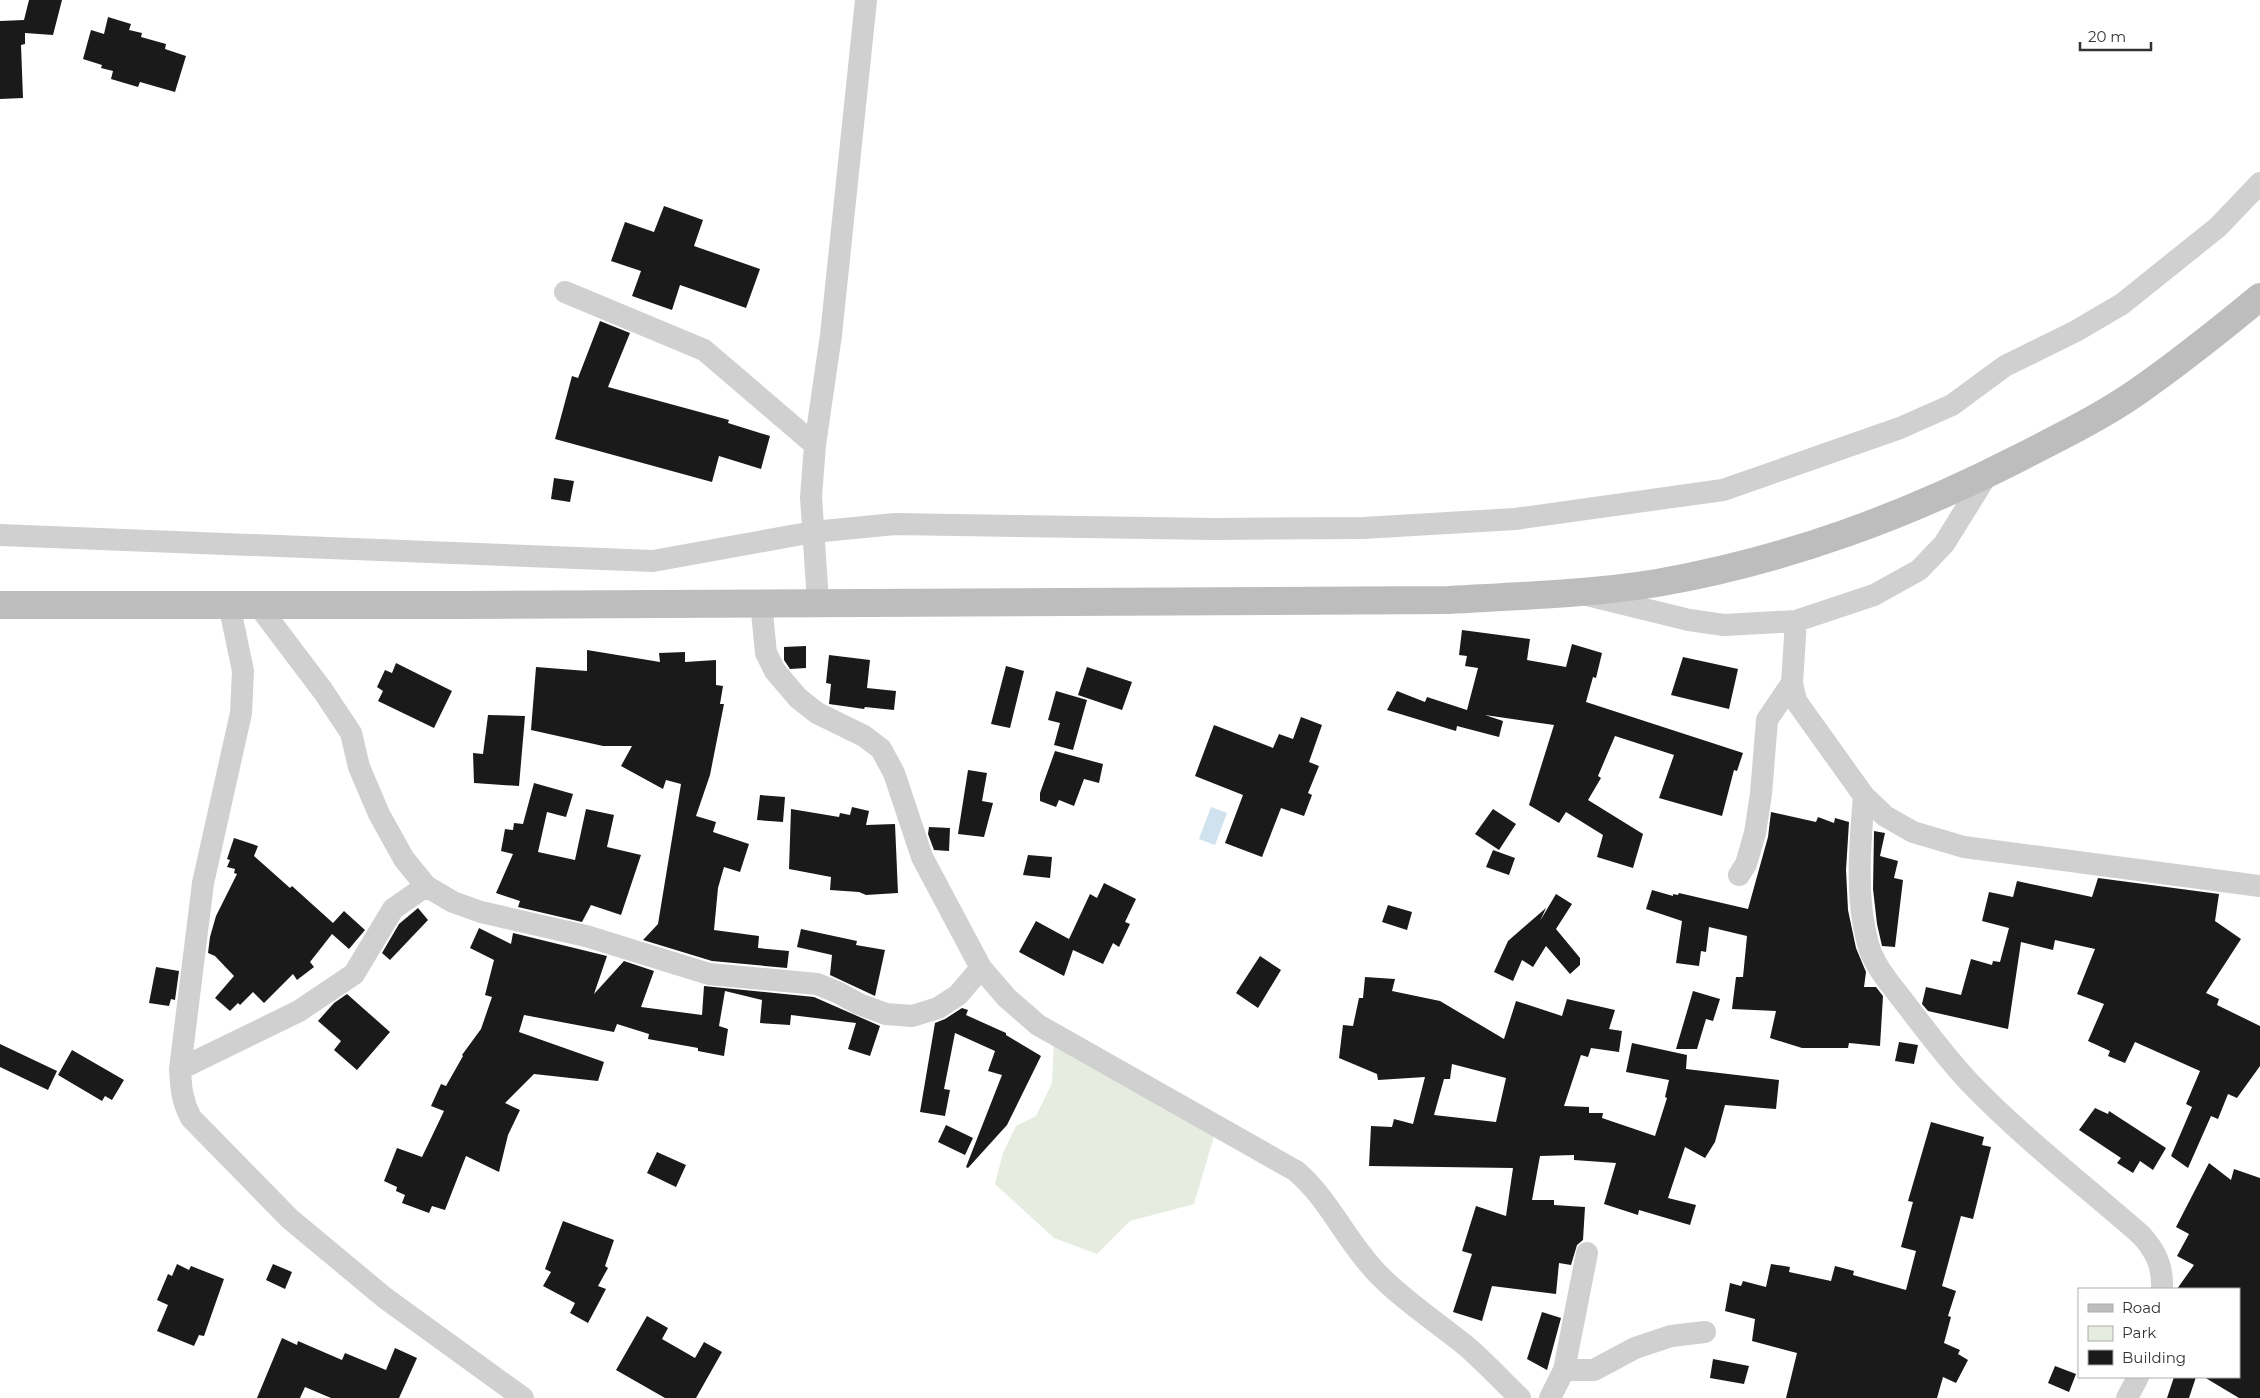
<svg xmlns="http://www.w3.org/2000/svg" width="2260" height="1398" viewBox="0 0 2260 1398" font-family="Montserrat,sans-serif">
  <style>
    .green { fill: #e6ecdf }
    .water { fill: #cfe2ee }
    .building { fill: #1a1a1a; fill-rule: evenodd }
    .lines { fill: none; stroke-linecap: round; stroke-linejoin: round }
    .minor { stroke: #d0d0d0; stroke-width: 22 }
    .secondary { stroke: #bdbdbd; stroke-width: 28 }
  </style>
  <rect width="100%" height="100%" fill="#fff"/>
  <!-- green -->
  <path class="green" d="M1054,1039L1215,1133L1194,1204L1130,1221L1097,1254L1054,1238L995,1184L1003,1153L1016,1126L1036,1116L1052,1083Z"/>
  <!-- water -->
  <path class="water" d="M1211,807L1227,813L1215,845L1199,839Z"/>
  <!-- building -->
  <path class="building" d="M29,0H62L53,35L25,33V44L21,45L23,98L0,99V21L24,20Z
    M108,17L131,24L129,30L142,33L141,37L166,44L165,49L186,56L175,92L140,82L138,87L111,79L113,71L101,68L102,65L83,59L91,30L104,34Z
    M664,206L703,220L694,246L760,269L746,308L680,285L672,310L632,296L641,271L611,261L625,222L654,232Z
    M600,321L630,333L608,387L729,420L728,423L770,436L761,469L719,456L712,482L555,439L572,376L578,378Z
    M554,478L574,481L570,502L551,499Z
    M1462,630L1530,639L1527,660L1566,667L1572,644L1602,653L1596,678L1593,677L1586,702L1743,753L1737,771L1734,770L1722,816L1659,798L1674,755L1615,736L1598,776L1601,778L1588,800L1643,834L1633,868L1597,857L1603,835L1566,812L1559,823L1529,805L1554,725L1485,715L1503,721L1499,737L1457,726L1456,731L1387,710L1397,691L1425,702L1427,697L1467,710L1478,668L1465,666L1467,656L1459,655Z
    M806,646V668L790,669L784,660V647Z
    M587,650L660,662L659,653L685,652V662L716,660V685L723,686L720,704H724L710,775L696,816L716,822L713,832L749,844L740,872L724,867L718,888L714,930L759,936L758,948L789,951L787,968L712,961L643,940L658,924L681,784L666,780L663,789L621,766L632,746H603L531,730L536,667L587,671Z
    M829,655L870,660L867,688L896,691L894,710L865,707L864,709L829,704L831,684L826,683Z
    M1683,657L1738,669L1729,709L1671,695Z
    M396,663L452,691L434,728L378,701L383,691L377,687L385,670L392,673Z
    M1006,666L1024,671L1010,728L991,724Z
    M1087,667L1132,682L1122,710L1078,695Z
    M1056,691L1087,700L1073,750L1054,745L1060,723L1048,720Z
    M488,715L525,716L519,786L474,783L473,753L483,754Z
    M1301,717L1322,725L1309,762L1319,766L1308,793L1312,795L1304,816L1281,808L1262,857L1225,843L1243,795L1195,776L1214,725L1273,748L1279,734L1293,739Z
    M1055,751L1103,764L1099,783L1084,779L1074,806L1059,800L1056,807L1040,801V793Z
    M968,770L987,773L982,801L993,803L984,837L958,834Z
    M534,783L573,794L566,817L547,812L538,852L575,860L586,809L614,815L607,847L641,855L621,915L591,905L582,922L518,907L520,901L496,893L513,854L501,851L505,829L513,830L514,823L523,824Z
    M760,795L785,797L783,822L757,820Z
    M852,807L869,811L866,825L895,824L898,893L866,895L859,892L830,890L831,877L789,869L791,809L839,817L840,813L850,815Z
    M1493,809L1516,824L1499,850L1475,834Z
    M1771,812L1816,822L1818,817L1834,823L1835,818L1849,822L1846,870L1848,910L1856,948L1866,972L1864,987H1876L1883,996L1880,1046L1849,1043L1848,1048H1802L1770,1038L1776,1011L1732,1009L1736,977H1743L1747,936L1709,927L1706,952L1701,951L1699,966L1676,963L1682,921L1646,909L1652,890L1673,896V894L1678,895L1679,893L1748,909L1768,837Z
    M929,827L950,828L949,851L934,850L928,834Z
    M1874,831L1885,833L1880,856L1898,861L1894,878L1903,880L1895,947L1882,946L1877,924L1873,889Z
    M234,838L258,846L254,856L290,888L292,886L333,923L344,911L365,930L349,949L332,934L310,962L314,967L297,980L293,974L264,1003L253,992L240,1005L238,1003L230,1011L215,998L234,976L215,956L208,953L210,937L216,916L237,874L234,873L235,869L227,867L230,860L227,859Z
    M1493,850L1515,858L1509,875L1486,867Z
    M1028,855L1052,857L1050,878L1023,875Z
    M2098,878L2219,894L2215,921L2241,939L2206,993L2219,999L2217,1005L2260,1026V1066L2237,1098L2228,1094L2218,1119L2211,1116L2188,1168L2171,1156L2192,1107L2186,1104L2200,1071L2135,1042L2125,1063L2108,1056L2110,1051L2088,1041L2104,1004L2077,994L2095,949L2055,940L2053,950L2021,942L2008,1029L1928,1011L1922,1004L1926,987L1961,995L1971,959L1992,965L1993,961L2000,962L2009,928L1982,921L1989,892L2013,897L2017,881L2092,897Z
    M1104,883L1136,899L1125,922L1130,924L1119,947L1113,943L1103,964L1073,950L1064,976L1019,952L1036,921L1069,939L1090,894L1097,898Z
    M1556,894L1572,904L1556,929L1580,958V965L1570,974L1546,946L1533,967L1522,960L1513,981L1494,972L1508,941L1546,908L1540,921Z
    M1388,905L1412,912L1407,930L1382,922Z
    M418,908L428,920L390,960L382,953L399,924Z
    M479,928L511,944L513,933L607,956L594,994L624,961L654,971L641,1007L702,1015L704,986L814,997L880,1026L870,1056L848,1049L856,1023L791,1015L790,1025L760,1023L762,1000L725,991L719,1026L728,1029L724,1056L698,1051V1048L648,1039L649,1034L617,1024L614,1032L524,1015L519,1032L604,1062L598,1081L534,1074L505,1103L520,1110L508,1135L499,1172L466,1156L445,1210L432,1206L429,1213L402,1203L405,1195L396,1191L397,1187L384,1181L397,1148L422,1157L444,1111L431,1106L441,1084L446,1086L463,1056L462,1055L481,1029L492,997L485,995L494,960L470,948Z
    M801,929L857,941L856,945L885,950L875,996L830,975L832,955L797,947Z
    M1260,956L1281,970L1258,1008L1236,993Z
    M156,967L179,971L175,1000L171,999L169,1006L149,1003Z
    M1365,977L1395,979L1392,991L1440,1001L1504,1039L1516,1001L1562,1016L1567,999L1615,1010L1609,1029L1622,1031L1619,1052L1591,1048L1588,1057L1581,1055L1564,1106L1589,1107V1113H1603L1602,1118L1655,1136L1667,1098L1665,1097L1669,1080L1626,1072L1632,1043L1687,1055L1686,1069L1779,1080L1776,1109L1725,1105L1715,1142L1705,1158L1685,1147L1668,1198L1696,1205L1690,1225L1639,1210L1638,1215L1604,1204L1616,1163L1574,1160V1155L1540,1156L1532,1200H1554V1205L1585,1207L1583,1240L1577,1245L1571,1265L1559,1263L1556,1294L1492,1286L1482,1321L1453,1312L1472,1254L1462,1251L1476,1206L1506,1216L1513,1168L1369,1166L1371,1126L1392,1127L1394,1119L1413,1124L1425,1077L1378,1080L1377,1074L1339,1058L1343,1025L1353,1026L1359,998H1363ZM1452,1064L1506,1078L1496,1122L1434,1115L1444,1079H1450Z
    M1693,991L1720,999L1713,1021L1706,1019L1697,1049H1676Z
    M347,994L390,1032L357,1070L334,1050L341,1041L318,1021L334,1003Z
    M962,1008L968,1010L966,1015L1006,1033V1035L1041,1056L1007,1125L968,1168L966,1167L1002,1075L988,1071L995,1051L955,1033L944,1089L950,1090L945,1116L920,1112L935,1023L945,1019Z
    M1899,1042L1918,1045L1914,1064L1895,1061Z
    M0,1044L57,1071L48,1090L0,1067Z
    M72,1050L124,1080L112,1100L105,1096L102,1101L58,1075Z
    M2095,1108L2108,1114L2109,1111L2166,1148L2153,1170L2140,1161L2133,1173L2117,1163L2121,1158L2079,1130Z
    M1931,1122L1984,1137L1982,1145L1991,1147L1973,1219L1961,1216L1942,1286L1956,1291L1948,1316L1951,1317L1944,1343L1960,1350L1958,1354L1968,1360L1956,1383L1943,1377L1937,1398H1786L1797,1353L1752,1341L1755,1319L1725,1311L1730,1283L1741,1286L1743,1281L1766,1287L1771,1264L1790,1267L1789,1272L1831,1281L1835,1266L1854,1271L1853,1275L1906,1290L1916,1251L1901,1247L1913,1202L1908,1201Z
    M946,1125L973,1138L965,1155L938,1142Z
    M657,1152L686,1165L676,1187L647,1173Z
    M2209,1163L2231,1180L2234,1169L2260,1178V1398H2239L2204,1377H2239V1289H2177L2194,1265L2177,1256L2189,1234L2176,1227Z
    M563,1221L614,1240L605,1266L608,1268L598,1286L606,1289L588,1323L570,1313L575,1303L543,1286L551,1272L545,1269Z
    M177,1264L189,1270L191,1266L224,1279L204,1336L199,1335L194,1346L157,1331L168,1305L157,1300L168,1274L172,1276Z
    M273,1264L292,1272L285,1289L266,1280Z
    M1542,1312L1561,1318L1547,1370L1527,1359Z
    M647,1316L668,1328L662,1339L695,1358L704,1342L722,1352L696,1398H665L616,1370Z
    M282,1338L297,1345L298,1341L342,1360L345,1353L386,1370L395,1348L417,1358L399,1398H331L305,1387L300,1398H257Z
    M1713,1359L1749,1366L1744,1384L1710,1378Z
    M2055,1366L2076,1374L2069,1392L2048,1383Z
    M2174,1377H2196L2189,1398H2167Z"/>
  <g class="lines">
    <!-- minor -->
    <path class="minor" d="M565,292L704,350L815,445
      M0,535L653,561L813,532L895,524L1214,529L1363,528L1515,519L1723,490L1900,428L1952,405L2005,366L2076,331L2122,304L2218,227L2260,183
      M1587,595L1689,620L1724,625L1796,621L1874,595L1919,570L1944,544L1987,475
      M761,602L766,653L775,671L798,698L817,713L864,736L881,749L894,773L922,857L981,968L1007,998L1038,1025L1296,1171C1329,1199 1346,1241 1377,1273C1403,1300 1435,1321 1465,1345C1484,1361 1502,1381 1520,1398
      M818,602L811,497L815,445L831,335L866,0
      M229,604L243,671L241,713L203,883L180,1069C181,1088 182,1101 191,1118L290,1219L385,1298L523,1398
      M258,605L323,691L351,733L359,767L379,814L404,859L426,886L453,902L481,912L586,936L709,974L817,984L837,992L859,1004L886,1014L912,1016L938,1008L958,995L981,968
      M1796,621L1792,683L1796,701L1864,796L1885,816L1913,832L1964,847L2260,886
      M1864,796C1860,844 1855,897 1868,944C1874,967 1894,988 1908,1007C1928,1033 1948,1060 1971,1084C2023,1138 2084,1185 2141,1235C2156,1251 2163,1267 2162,1289
      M1739,875L1746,864L1755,833L1761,794L1767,720L1792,683
      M180,1069L299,1011L354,974L393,909L426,886
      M1564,1370H1594L1635,1348L1671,1336L1705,1332
      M1550,1398L1564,1370L1587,1253
      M2127,1398L2138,1377"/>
    <!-- secondary -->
    <path class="secondary" d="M0,605H462L1449,600C1519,596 1588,594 1657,583C1787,560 1904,517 2021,457C2060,437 2101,417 2137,392C2180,362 2220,330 2260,297"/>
  </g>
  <!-- legend -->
  <rect x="2078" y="1288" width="162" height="90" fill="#ffffff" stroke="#adadad"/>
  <rect x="2088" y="1304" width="25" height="8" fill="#bdbdbd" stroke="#adadad"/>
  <text x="2122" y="1313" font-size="15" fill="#333333">Road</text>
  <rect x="2088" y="1326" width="25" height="15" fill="#e6ecdf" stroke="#adadad"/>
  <text x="2122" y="1338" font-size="15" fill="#333333">Park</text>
  <rect x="2088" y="1350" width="25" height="15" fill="#1a1a1a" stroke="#adadad"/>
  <text x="2122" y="1363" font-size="15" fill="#333333">Building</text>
  <!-- scale -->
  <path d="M2080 42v8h71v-8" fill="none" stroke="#333333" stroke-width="2.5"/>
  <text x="2088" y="42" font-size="15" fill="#333333" stroke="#ffffff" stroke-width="4" paint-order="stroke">20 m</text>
</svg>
